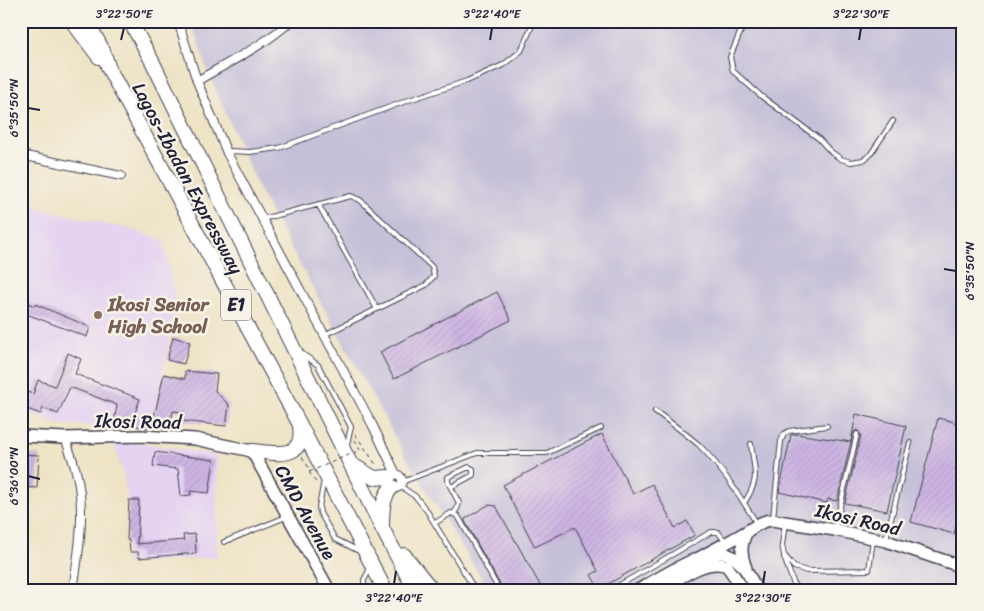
<svg xmlns="http://www.w3.org/2000/svg" width="984" height="611" viewBox="0 0 984 611" font-family="Sriracha,sans-serif">
  <style>
    .built { fill: #e4d3f1 }
    .industrial { fill: #c6c0d9 }
    .building { fill: url(#building-hatch) }
    .lines { fill: none; stroke-linecap: round; stroke-linejoin: round }
    .lane-casing { stroke: #413f50; stroke-width: 6 }
    .street-casing { stroke: #413f50; stroke-width: 10 }
    .secondary-casing { stroke: #413f50; stroke-width: 14 }
    .highway-casing { stroke: #413f50; stroke-width: 16 }
    .path { stroke: #413f50; stroke-width: 1; stroke-dasharray: 4 4; stroke-linecap: butt }
    .lane { stroke: #fff; stroke-width: 4 }
    .street { stroke: #fff; stroke-width: 8 }
    .secondary { stroke: #fff; stroke-width: 11 }
    .highway { stroke: #fff; stroke-width: 14 }
    .path-bridge { stroke: #413f50; stroke-width: 1; stroke-dasharray: 4 4; stroke-linecap: butt }
    .ticks { fill: none; stroke: #22223b; stroke-width: 2 }
    .education-dot { fill: #8d6e63; stroke: #f7f3e8; stroke-width: 2 }
    .labels { text-anchor: middle; stroke-width: 5; stroke-linejoin: round; paint-order: stroke }
    .shield { fill: #f7f3e8; stroke: #62616f; stroke-width: 1 }
    .shield-label { font-size: 18px; font-weight: bold; fill: #22223b }
    .street-label { font-size: 19px; fill: #22223b; stroke: #f7f3e8 }
    .education-label { font-size: 19px; font-weight: bold; fill: #785e54; stroke: #f7f3e8; text-anchor: start }
    .neatline { fill: none; stroke: #22223b; stroke-width: 2 }
    .ticks-label { font-size: 12px; text-anchor: middle; fill: #22223b }
  </style>
  <defs>
    <pattern id="building-hatch" width="6" height="6" patternUnits="userSpaceOnUse" patternTransform="scale(1.25)"><rect width="6" height="6" fill="#ceb6e4"/><path d="M-1 1l2-2M0 6l6-6M5 7l2-2" fill="none" stroke="#b19cc4"/></pattern>
  </defs>
  <rect width="100%" height="100%" fill="#f7f3e8"/>
  <filter id="ink" filterUnits="userSpaceOnUse"><feTurbulence type="fractalNoise" baseFrequency=".02" numOctaves="2"/><feDisplacementMap in="SourceGraphic" scale="10" xChannelSelector="R" yChannelSelector="G"/><feConvolveMatrix kernelMatrix="1 2 1 2 8 2 1 2 1" color-interpolation-filters="sRGB"/></filter>
  <filter id="wash" filterUnits="userSpaceOnUse"><feTurbulence type="fractalNoise" baseFrequency=".0096" numOctaves="4" result="noise"/><feDisplacementMap in="SourceGraphic" scale="20" xChannelSelector="R" yChannelSelector="G"/><feGaussianBlur stdDeviation="1.12" result="paint"/><feColorMatrix in="noise" values="0 0 0 0 0 0 0 0 0 0 0 0 0 0 0 0 0 1.4 0 .05"/><feComposite in="paint" operator="in"/></filter>
  <g filter="url(#wash)">
    <rect width="100%" height="100%" fill="#eee3c5"/>
    <!-- built -->
    <path class="built" d="M21,205L125,228L163,240L176,301L172,328L150,430L111,426L57,424L21,409Z
      M113,442L149,444L217,456V557L126,563L129,507L124,478Z"/>
    <!-- industrial -->
    <path class="industrial" d="M191,21H963V590H489L411,466L259,190L208,72Z"/>
    <g id="blocks">
      <!-- building -->
      <path class="building" d="M497,292L511,320L394,379L380,352Z
        M23,301L35,306V304L90,327L87,337L21,312Z
        M173,337L190,342L184,364L167,360Z
        M68,353L81,359L75,374L140,399L134,416L150,418L148,428L114,423L117,405L70,387L58,414L43,408L41,414L21,407V390L33,394L38,380L55,386Z
        M185,371L217,374L215,391L229,405L226,426L183,421L184,412L173,411L171,421L154,417L164,374L185,379Z
        M856,414L906,426L887,511L845,503L861,435L857,430L853,433L837,501L828,499L827,503L779,492L791,435L796,434L851,442Z
        M938,418L963,424V500L954,534L911,522Z
        M602,434L633,494L652,484L675,528L687,521L695,535L599,589L591,575L598,571L575,527L535,547L503,485Z
        M155,452L214,460L209,493L190,491L191,495L181,496L178,469L153,466Z
        M21,454L39,455L37,488L21,487Z
        M129,500H139L137,544L184,540L183,535L195,534L196,553L139,558L138,552H130L129,540H127Z
        M488,505L496,506L541,587L535,590H503L465,521V519Z"/>
    </g>
  </g>
  <g filter="url(#ink)">
    <use href="#blocks" fill-opacity="0" stroke="#413f50" stroke-width="1"/>
    <g class="lines">
      <defs>
        <path id="lane" d="M745,21L730,57L733,71L761,96L818,138L831,152L841,159L851,162L863,160L870,155L893,121
          M227,153L231,151L250,152L279,148L409,100L467,81L503,65L521,51L534,21
          M318,204L377,309
          M262,219L351,196L360,200L432,267L434,276L426,285L324,335
          M301,353L318,365L351,427L346,448
          M655,411C670,422 685,433 699,445C722,468 740,496 757,524
          M324,480L319,507L320,513L335,539L359,551
          M402,482L477,453H547L601,428
          M400,486L416,497L427,511L475,590
          M451,487L473,475V469L469,467L448,477V482L459,503L457,509L454,513
          M744,503C761,478 754,471 751,444
          M773,518L781,441L784,434L789,431L827,426
          M435,523L451,513L458,516L499,590
          M785,523L782,545L784,555L794,567L807,571L869,570L873,539
          M835,528L857,434
          M886,539L910,443
          M224,542L286,517
          M784,557L796,590
          M298,589L299,590
          M364,590V580L371,567
          M558,590L566,588L571,590
          M611,590L711,532H718L725,541
          M957,590V568"/>
        <path id="street" d="M178,21L197,81L227,153L372,424L396,474
          M197,81C229,62 263,46 291,21
          M21,155L121,176
          M65,438C69,449 73,460 76,471C86,510 79,551 73,590
          M388 481a7 7 0 1 1 14 0a7 7 0 1 1-14 0Z"/>
        <path id="secondary" d="M21,436L65,438L141,436L195,439L252,451L329,590
          M699,558C714,549 729,542 744,533C755,527 760,521 772,520L835,530L886,541L963,567
          M746,568C741,555 740,544 747,532
          M638,590C658,579 706,547 727,554C742,560 750,577 757,590
          M659,590C678,580 706,557 727,566L744,590"/>
        <path id="highway" d="M72,21L99,57
          M87,21L103,51L109,69L299,423L385,590
          M130,21L152,61L382,528L415,590
          M252,451C276,453 305,461 300,426
          M351,464L374,478L389,477
          M382,527C382,513 382,497 392,487
          M404,555L432,590"/>
      </defs>
      <!-- lane casing -->
      <use href="#lane" class="lane-casing"/>
      <!-- street casing -->
      <use href="#street" class="street-casing"/>
      <!-- secondary casing -->
      <use href="#secondary" class="secondary-casing"/>
      <!-- highway casing -->
      <use href="#highway" class="highway-casing"/>
      <!-- path -->
      <path class="path" d="M355,434L377,466
        M355,440L360,450
        M302,457L309,468
        M309,472L317,484"/>
      <!-- lane -->
      <use href="#lane" class="lane"/>
      <!-- street -->
      <use href="#street" class="street"/>
      <!-- secondary -->
      <use href="#secondary" class="secondary"/>
      <!-- highway -->
      <use href="#highway" class="highway"/>
      <!-- path-bridge -->
      <path class="path-bridge" d="M309,472L360,450"/>
    </g>
  </g>
  <!-- ticks -->
  <path class="ticks" d="M121,40L124,28M490,40L492,28M859,40L861,28M28,108L40,110M944,269L956,271M28,476L40,479M394,584L396,571M763,584L765,571"/>
  <!-- markers -->
  <circle class="education-dot" cx="98" cy="315" r="5"/>
  <g class="labels">
    <!-- shield labels -->
    <rect class="shield" x="221" y="289.5" width="30" height="31" rx="4"/>
    <g class="shield-label">
      <text x="236" y="311">E1</text>
    </g>
    <!-- street labels -->
    <g class="street-label">
      <text transform="translate(188 178) rotate(62)" y="7">Lagos-Ibadan Expressway</text>
      <text transform="translate(138 421) rotate(1)" y="7">Ikosi Road</text>
      <text transform="translate(306 512) rotate(61)" y="7">CMD Avenue</text>
      <text transform="translate(858 519) rotate(13)" y="7">Ikosi Road</text>
    </g>
    <!-- education labels -->
    <g class="education-label">
      <text x="108" y="311">Ikosi Senior<tspan x="108" dy="22">High School</tspan></text>
    </g>
  </g>
  <!-- margin -->
  <rect width="984" height="611" fill="none" stroke="#f7f3e8" stroke-width="55"/>
  <rect x="28" y="28" width="928" height="556" class="neatline"/>
  <g class="ticks-label">
    <text x="124" y="18">3°22'50"E</text>
    <text x="492" y="18">3°22'40"E</text>
    <text x="861" y="18">3°22'30"E</text>
    <text transform="translate(14 108) rotate(-90)" y="4">6°35'50"N</text>
    <text transform="translate(970 271) rotate(-90)" y="4">6°35'50"N</text>
    <text transform="translate(14 476) rotate(-90)" y="4">6°36'00"N</text>
    <text x="394" y="602">3°22'40"E</text>
    <text x="763" y="602">3°22'30"E</text>
  </g>
</svg>
